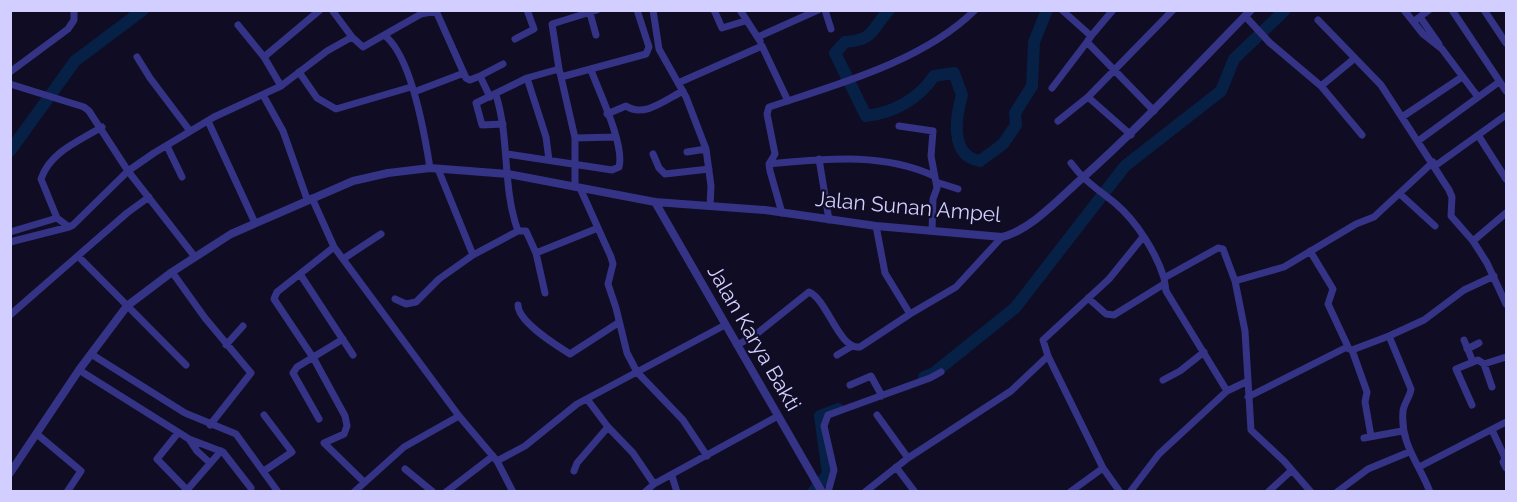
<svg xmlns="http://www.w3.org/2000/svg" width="1517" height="502" viewBox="0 0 1517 502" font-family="Raleway,sans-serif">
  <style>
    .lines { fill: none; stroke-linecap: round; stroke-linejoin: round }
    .river { stroke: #072046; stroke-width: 12 }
    .minor { stroke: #343386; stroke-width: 7 }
    .tertiary { stroke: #343386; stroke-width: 8 }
    .labels { text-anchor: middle; stroke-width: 4.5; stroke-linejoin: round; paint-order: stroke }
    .street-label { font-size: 21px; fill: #d2ceff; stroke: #0f0c23 }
  </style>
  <rect width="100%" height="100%" fill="#0f0c23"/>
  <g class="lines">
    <!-- river -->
    <path class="river" d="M889,10C871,30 874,40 845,42L835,53L866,116C893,113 919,99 934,76L954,73L962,95C956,116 949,156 980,161L1003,144L1016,125L1015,113L1032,86L1034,42L1047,10
      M10,151L75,61L143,10
      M924,377L934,373L1015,308L1125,166L1221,91L1234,59L1285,10
      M813,492L828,474L820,416L838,409"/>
    <!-- minor -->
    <path class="minor" d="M332,10L352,37
      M653,10L659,49L686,97L706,149L711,186L710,206
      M714,10L722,28L745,21
      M740,10L760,41
      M825,10L831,29
      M1062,10L1091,36L1087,42L1154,111
      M1404,10L1423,34L1442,49L1478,97
      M1452,10L1506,91
      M1484,10L1506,43
      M590,13L596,35
      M1245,16L1270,43L1321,86L1355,58
      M1420,17L1439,44
      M1417,19L1429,10
      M1318,20L1381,85L1449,190L1452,197L1451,216L1473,241L1487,263L1506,304
      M238,25L264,57L281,86
      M384,35L421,14L436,11L466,78L470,80L480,76L490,97
      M1091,36L1113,10
      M758,37L818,10
      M515,39L534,29L527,10
      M137,57L150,78L190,131
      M264,57L320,10
      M559,69L552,24L597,10
      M10,72L68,29L74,20V10
      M299,72L317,98L336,109L411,87
      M480,76L503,64
      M527,78L546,137L549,160
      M678,83L762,46L788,101
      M10,84L84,107L89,111L128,171L195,257
      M1321,86L1362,135
      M1052,88L1087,42
      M414,92L464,73
      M263,95L283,131L307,199
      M1088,97L1173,10
      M607,114L626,106C644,118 665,100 683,91
      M1402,117L1462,77
      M208,121L255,223
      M1058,121L1088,97L1131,135
      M503,124L482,125L476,103L527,78L559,69L561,77
      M899,126L933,131L931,156L937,188L933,199L932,231
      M1478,135L1506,179
      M575,138L615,137
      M1418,141L1499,82
      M167,146L182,177
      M687,152L706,149
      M507,154L612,170L619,167C625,145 599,92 591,70
      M653,154L659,168L665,174L709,169
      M819,159L829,220
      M1071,163C1084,181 1099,190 1116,204C1136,221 1156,252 1164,278L1218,248L1223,249L1235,281L1245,331L1251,430L1284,461L1311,492
      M769,164C825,159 882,152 934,176
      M1435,166L1506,115
      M936,182L958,189
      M575,187V138L561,77L646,54L649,47L637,10
      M580,188L611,257L613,264L608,284L616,308L627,353L637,372L683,420L707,456
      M1400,194L1435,226
      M312,198L334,247L459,416L497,461
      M782,213L770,171L769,164L775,154L767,114L769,107C836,85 924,61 975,10
      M57,218L41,179C50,152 79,141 102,127
      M876,226L885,273L910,314
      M518,231H526L536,253L545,293
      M10,232L57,218L69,227L73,225L128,171L154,153L214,117L281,86L327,51L352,37L363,47L384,35C411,55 425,136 430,168
      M1473,241L1506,213
      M10,242L69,227
      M334,247L277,292L274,299L314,359L345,416L347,426L344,434L324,443L364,482
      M1310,251L1333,289L1328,304L1349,349L1352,350L1389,336
      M536,253L598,228
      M473,255L518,231C502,187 510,140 496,95
      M78,256L186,365
      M343,259L381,234
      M172,272L205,318L251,373L210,425
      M300,274L353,355
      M1235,281L1284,267L1356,224L1374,217L1433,162
      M1088,298L1106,314L1114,315L1164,284
      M395,299L406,304L416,302L439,279L473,255L438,169
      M518,305C518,322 556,345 570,354L618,323
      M10,315L127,213L149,197
      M1464,340L1473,362
      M226,345L243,326
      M737,345L754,336L809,292C827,299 839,350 860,347L910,314L956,287L1002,237
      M1467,349L1479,343
      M1352,350L1367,392L1365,402L1371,436
      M91,354L185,413L236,434L278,492
      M837,355L852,346
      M1048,356L1103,468L1120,492
      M79,370L189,439L223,452L251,488
      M1163,380L1180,371L1204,352
      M850,385L871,376L882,396
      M1492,387L1484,364L1506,357
      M1227,391L1248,381
      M1248,397L1347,347
      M587,399L608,427L633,453L654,484
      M1472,405L1456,369L1478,360L1484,364
      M264,415L292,452L264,471
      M877,415L908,458
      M319,419L293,373L297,367L343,339
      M1492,430L1505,458L1503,462L1506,468
      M178,433L157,459L189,492
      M38,435L81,471L67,492
      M1364,438L1402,431
      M189,439L197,451L210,463
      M1421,466L1506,422
      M896,467L915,492
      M405,469L433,492
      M574,471L577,463L608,427
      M672,476L677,492
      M187,490L221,451
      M354,492L404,447L459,416
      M446,492L493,456
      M513,492L497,461L525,446L577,404L725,325
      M645,492L654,484L778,416
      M828,492L834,470L824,426L828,415L930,378L941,372
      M865,492L908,458L1011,391L1048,356L1043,340L1109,279L1143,237
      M1070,492L1103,468
      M1130,492L1159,454L1227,391L1166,291L1164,278
      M1268,492L1292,470
      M1337,492L1368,469L1409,452
      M1430,492C1419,463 1400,444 1403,411C1404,403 1410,397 1411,389L1389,336L1424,320L1464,290L1494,276"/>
    <!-- tertiary -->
    <path class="tertiary" d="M655,202L822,492
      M10,473L79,370L127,306L172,272L231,234L353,181L388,173L430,168L508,174L655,202L765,210L876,226L1002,237C1029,231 1059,199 1079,181C1140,127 1194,68 1251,10"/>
  </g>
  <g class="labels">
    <!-- street labels -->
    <g class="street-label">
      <text transform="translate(908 207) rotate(5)" y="7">Jalan Sunan Ampel</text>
      <text transform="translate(754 338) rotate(60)" y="7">Jalan Karya Bakti</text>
    </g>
  </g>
  <!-- border -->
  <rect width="1517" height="502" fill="none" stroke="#d2ceff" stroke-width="24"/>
</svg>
